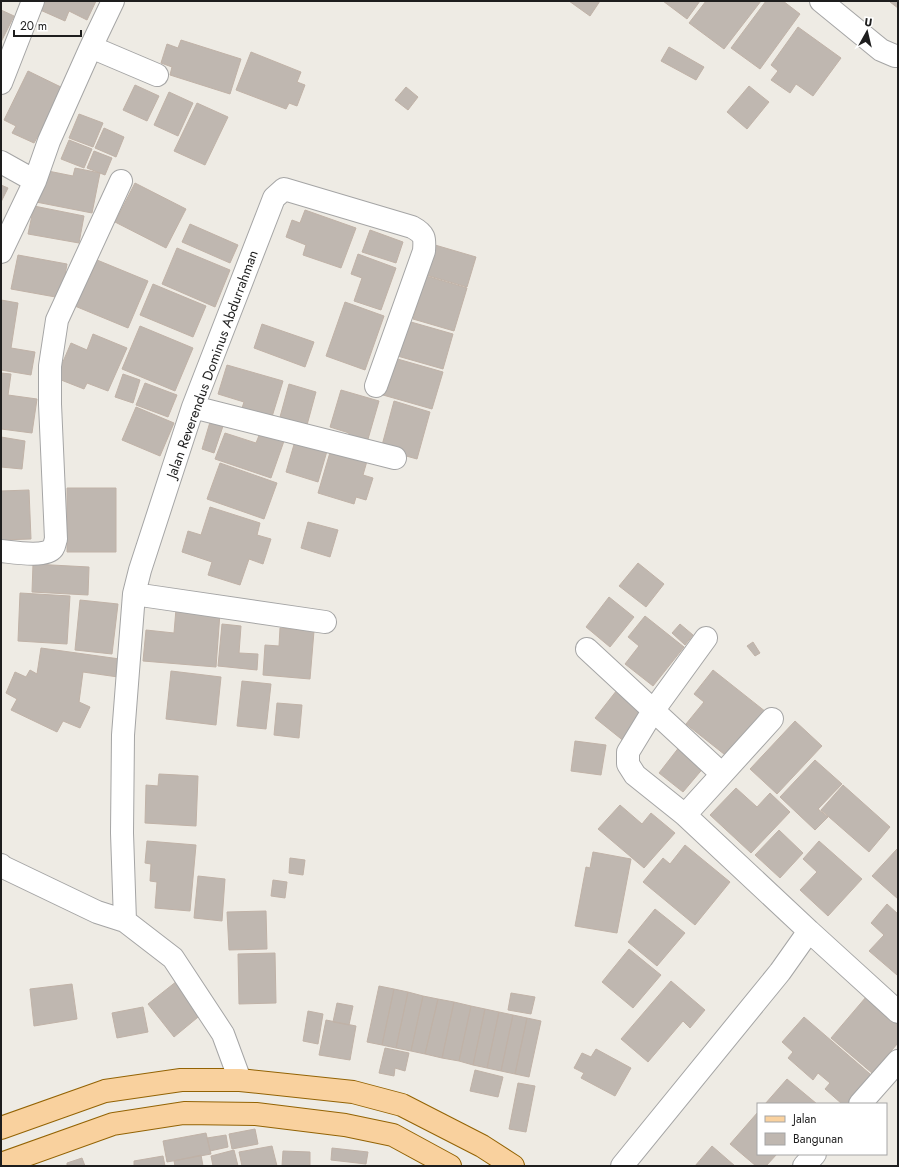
<svg xmlns="http://www.w3.org/2000/svg" width="899" height="1167" viewBox="0 0 899 1167" font-family="Jost,sans-serif">
  <style>
    .building { fill: #bfb7b0; stroke: #c0b2a7 }
    .lines { fill: none; stroke-linecap: round; stroke-linejoin: round }
    .minor-casing { stroke: #a5a5a5; stroke-width: 24 }
    .major-casing { stroke: #936304; stroke-width: 24 }
    .minor { stroke: #fff; stroke-width: 22 }
    .major { stroke: #f9d19e; stroke-width: 22 }
    .labels { text-anchor: middle; stroke-width: 3; stroke-linejoin: round; paint-order: stroke }
    .street-label { font-size: 14px; fill: #1e1e1e; stroke: #fff }
  </style>
  <rect width="100%" height="100%" fill="#eeebe4"/>
  <!-- building -->
  <path class="building" d="M41,1H96L87,20L69,11L65,21L38,9Z
    M569,1H600L590,16Z
    M663,1H700L687,19Z
    M706,1H761L724,49L689,23Z
    M766,1H783L800,14L760,69L731,48Z
    M891,1H898V8L890,2Z
    M1,10L14,16L1,42Z
    M798,27L841,58L813,96L796,84L790,93L771,80L778,71L771,65Z
    M181,40L241,59L230,94L170,75L172,67L161,63L167,44L178,48Z
    M669,47L704,67L696,80L661,61Z
    M251,52L301,72L297,82L305,85L297,106L289,103L286,109L236,90Z
    M28,71L67,90L44,139L38,136L34,143L12,133L16,126L4,120Z
    M135,85L159,96L147,121L123,110Z
    M749,86L769,102L747,129L727,112Z
    M406,87L418,97L408,110L395,100Z
    M169,92L193,103L178,136L154,125Z
    M197,103L228,117L205,165L174,151Z
    M79,114L103,123L93,147L69,138Z
    M104,128L124,137L116,157L95,148Z
    M69,140L92,149L84,168L61,159Z
    M94,151L112,158L105,175L87,168Z
    M75,168L100,173L92,213L36,202L43,170L73,176Z
    M135,183L186,209L166,248L115,222Z
    M1,185L8,188L1,202Z
    M34,206L84,216L79,243L28,234Z
    M305,210L356,228L341,268L303,255L306,245L286,237L292,220L300,223Z
    M190,224L238,245L230,263L182,242Z
    M370,230L403,242L396,263L362,252Z
    M435,245L476,257L467,287L426,275Z
    M177,248L230,270L215,307L162,284Z
    M358,254L396,268L381,310L354,301L362,278L351,274Z
    M18,255L67,264L61,298L11,289Z
    M97,260L148,281L128,328L70,304L81,277L89,280Z
    M426,276L467,288L454,331L413,319Z
    M153,284L206,306L193,337L140,315Z
    M1,300L18,303L11,348L35,352L31,375L1,370Z
    M345,302L384,316L365,370L326,356Z
    M404,320L453,334L443,369L394,355Z
    M262,324L314,342L305,367L254,348Z
    M140,326L193,348L175,391L122,369Z
    M93,334L127,348L108,391L87,383L84,389L56,378L71,343L87,350Z
    M394,358L443,372L432,409L383,395Z
    M227,365L283,381L271,420L241,411L244,402L218,394Z
    M1,373L11,374L8,395L37,399L32,433L1,429Z
    M123,374L140,380L133,403L115,397Z
    M145,383L177,395L168,417L136,405Z
    M289,384L316,392L307,425L280,417Z
    M341,390L379,401L366,446L347,441L349,433L330,427Z
    M394,401L430,412L417,459L381,449Z
    M136,407L174,423L160,456L122,440Z
    M210,422L223,426L214,453L202,449Z
    M225,433L256,443L260,433L284,441L271,478L215,459Z
    M1,437L25,441L22,469L1,467Z
    M295,441L327,451L318,482L286,472Z
    M331,449L367,461L363,475L373,478L366,500L356,497L354,504L318,493Z
    M220,463L277,483L264,519L207,499Z
    M67,488H116V552H67Z
    M29,490L31,539L1,540V491Z
    M210,507L260,523L257,535L271,539L263,564L249,559L240,585L208,575L212,562L182,552L188,531L201,535Z
    M308,522L338,530L330,557L301,548Z
    M638,563L664,584L646,607L619,586Z
    M33,564L89,567L88,595L32,592Z
    M20,593L70,596L67,644L18,641Z
    M609,597L634,617L610,647L586,627Z
    M80,600L118,604L112,654L75,650Z
    M176,609L220,613L216,667L143,661L146,630L174,633Z
    M645,616L684,647L653,686L625,664L639,646L628,637Z
    M222,624L241,626L239,653L258,654L257,670L218,666Z
    M680,624L693,635L685,645L672,633Z
    M280,628L314,631L310,679L263,675L265,645L279,646Z
    M753,642L760,653L755,656L747,646Z
    M41,648L127,660L125,678L83,672L79,702L90,707L80,728L63,721L57,732L11,710L17,699L6,693L15,672L26,677L30,670L37,674Z
    M713,670L766,712L729,758L686,724L704,702L694,694Z
    M171,671L221,677L216,725L166,719Z
    M242,681L271,684L266,729L237,726Z
    M617,690L648,715L625,742L595,718Z
    M277,703L302,705L299,738L274,735Z
    M795,721L822,746L777,794L750,769Z
    M575,741L606,745L601,775L571,771Z
    M680,746L705,766L683,792L659,773Z
    M815,760L842,784L818,809L828,817L815,830L780,797Z
    M159,774L198,776L196,826L145,823L146,785L158,786Z
    M843,785L890,827L869,852L821,810Z
    M736,788L757,807L770,793L790,812L751,853L710,815Z
    M620,805L642,824L651,813L675,833L644,868L598,829Z
    M779,830L803,853L780,878L755,855Z
    M147,841L196,845L190,911L155,908L157,882L150,881L151,864L145,863Z
    M819,841L862,879L828,916L800,890L817,872L803,859Z
    M685,845L730,882L695,925L643,882L663,858L670,864Z
    M897,849L898,850V899L872,876Z
    M593,852L631,859L617,933L575,926L586,867L590,868Z
    M290,858L305,860L303,875L289,873Z
    M198,876L225,879L222,921L194,918Z
    M273,880L287,882L285,898L271,896Z
    M887,904L898,914V974L897,975L869,951L884,935L871,923Z
    M655,909L685,933L657,966L628,942Z
    M266,911L267,949L229,950L227,912Z
    M629,949L661,975L633,1008L602,982Z
    M275,953L276,1003L239,1004L238,954Z
    M177,981L203,1013L174,1037L148,1004Z
    M671,981L705,1010L690,1028L683,1021L648,1062L621,1039Z
    M72,984L77,1019L34,1026L30,989Z
    M379,986L394,989L382,1045L367,1042Z
    M394,989L408,992L396,1048L382,1045Z
    M408,992L423,996L411,1051L396,1048Z
    M511,993L535,997L531,1014L508,1010Z
    M423,996L438,999L425,1054L411,1051Z
    M866,997L898,1024V1043L872,1073L831,1038Z
    M438,999L454,1002L442,1058L425,1054Z
    M454,1002L471,1006L459,1061L442,1058Z
    M337,1003L353,1006L349,1025L333,1022Z
    M471,1006L485,1009L473,1065L459,1061Z
    M143,1007L148,1032L117,1038L112,1013Z
    M485,1009L499,1012L487,1068L473,1065Z
    M308,1011L323,1014L318,1044L303,1041Z
    M499,1012L513,1015L501,1071L487,1068Z
    M513,1015L527,1018L515,1074L501,1071Z
    M804,1017L877,1080L847,1104H842L825,1089L830,1083L818,1073L813,1080L788,1058L793,1052L782,1042Z
    M527,1018L541,1021L529,1077L515,1074Z
    M326,1020L356,1026L350,1060L319,1055Z
    M385,1048L409,1053L405,1071L395,1068L394,1076L379,1073Z
    M596,1049L631,1068L615,1096L581,1078L584,1073L574,1068L582,1053L591,1057Z
    M475,1070L503,1077L498,1097L470,1091Z
    M787,1079L817,1104H765Z
    M518,1083L535,1086L526,1132L509,1129Z
    M758,1112V1154H777L766,1166H756L730,1144Z
    M255,1129L258,1144L232,1149L229,1134Z
    M206,1133L211,1154L167,1162L163,1141Z
    M226,1135L228,1147L210,1151L207,1138Z
    M272,1146L277,1166H242L239,1152Z
    M712,1146L735,1166H695Z
    M332,1148L368,1152L366,1164L331,1160Z
    M234,1150L238,1166H213L211,1156Z
    M283,1151L310,1152V1166H282Z
    M201,1155L203,1166H175L174,1161Z
    M163,1156L165,1166H134V1161Z
    M82,1158L85,1166H67V1163Z"/>
  <g class="lines">
    <defs>
      <path id="minor" d="M821,1L881,50L895,56H898
        M91,47L157,75
        M1,83L33,1
        M1,162L35,181
        M1,252L35,181L49,141L91,47L113,1
        M193,407L395,458
        M1,551C12,552 46,558 53,548C55,545 55,541 56,539L50,404V366L57,320L121,181
        M134,594L325,622
        M587,649L722,774
        M685,815L772,719
        M1,865L3,867L97,912L125,921L173,958L223,1034L240,1080
        M125,921L122,833L123,735L134,594L140,570L193,407L274,198L284,189L412,227C425,234 425,238 424,251L376,386
        M809,931L898,1012
        M860,1104L898,1061
        M622,1166L780,972L809,931L685,815L635,775L628,764V752L653,711L706,638
        M804,1166L815,1154"/>
      <path id="major" d="M1,1128L105,1091L181,1080H240L353,1092L402,1105L482,1146L513,1166
        M1,1164L113,1124L184,1113L256,1114L345,1125L393,1135L450,1166"/>
    </defs>
    <!-- minor casing -->
    <use href="#minor" class="minor-casing"/>
    <!-- major casing -->
    <use href="#major" class="major-casing"/>
    <!-- minor -->
    <use href="#minor" class="minor"/>
    <!-- major -->
    <use href="#major" class="major"/>
  </g>
  <g class="labels">
    <!-- street labels -->
    <g class="street-label">
      <text transform="translate(212 364) rotate(-70)" y="5">Jalan Reverendus Dominus Abdurrahman</text>
    </g>
  </g>
  <!-- border -->
  <rect width="899" height="1167" fill="none" stroke="#1e1e1e" stroke-width="4"/>
  <!-- legend -->
  <rect x="757" y="1103" width="130" height="52" fill="#ffffff" stroke="#a5a5a5"/>
  <rect x="765" y="1116" width="20" height="6" fill="#f9d19e" stroke="#a5a5a5"/>
  <text x="793" y="1123" font-size="12" fill="#1e1e1e">Jalan</text>
  <rect x="765" y="1133" width="20" height="12" fill="#bfb7b0" stroke="#a5a5a5"/>
  <text x="793" y="1143" font-size="12" fill="#1e1e1e">Bangunan</text>
  <!-- north arrow -->
  <g transform="translate(867 32) rotate(8)" stroke="#ffffff" stroke-width="3" paint-order="stroke">
  <path d="M0-3L7 15L0 10L-7 15Z" fill="#1e1e1e"/>
  <text y="-6" font-size="11" font-weight="bold" text-anchor="middle" fill="#1e1e1e">U</text>
  </g>
  <!-- scale -->
  <path d="M14 30v6h67v-6" fill="none" stroke="#1e1e1e" stroke-width="2"/>
  <text x="20" y="30" font-size="12" fill="#1e1e1e" stroke="#ffffff" stroke-width="3" paint-order="stroke">20 m</text>
</svg>
